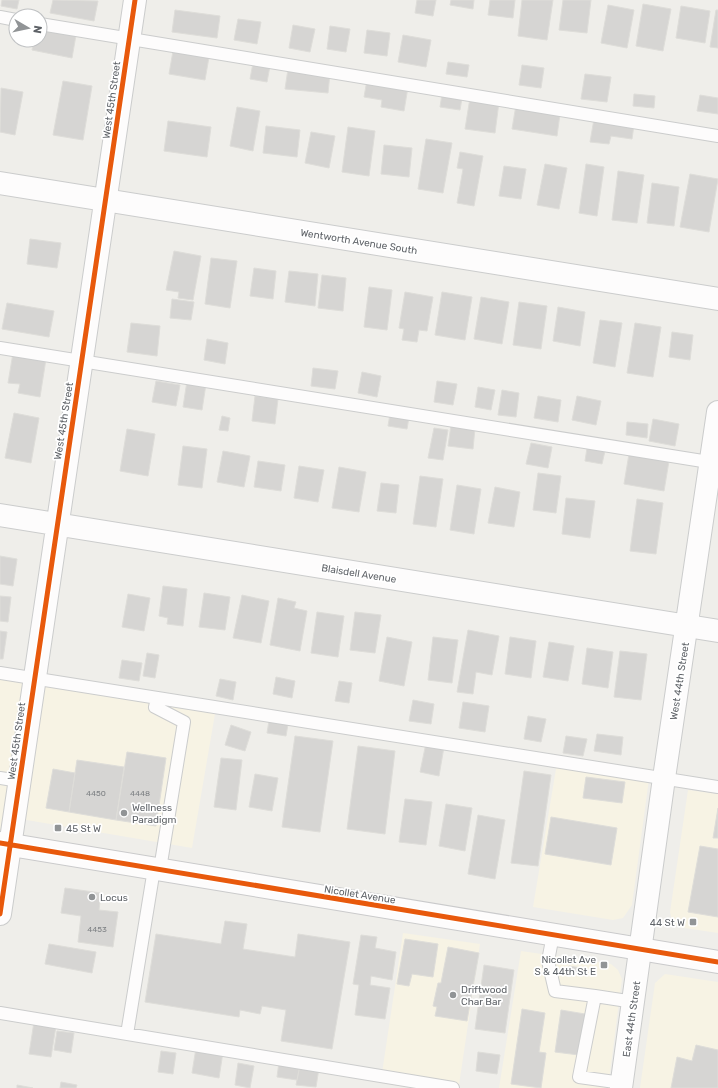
<svg xmlns="http://www.w3.org/2000/svg" width="718" height="1088" viewBox="0 0 718 1088" font-family="Rubik,sans-serif">
  <style>
    .commercial { fill: #f7f3e4 }
    .building { fill: #d6d5d3; stroke: #deddd9 }
    .lines { fill: none; stroke-linecap: round; stroke-linejoin: round }
    .lane-casing { stroke: #cbcccc; stroke-width: 14 }
    .street-casing { stroke: #cbcccc; stroke-width: 24 }
    .secondary-casing { stroke: #cacacb; stroke-width: 24 }
    .lane { stroke: #fdfcfc; stroke-width: 12 }
    .street { stroke: #fdfcfc; stroke-width: 22 }
    .secondary { stroke: #fdfcfc; stroke-width: 22 }
    .cycleway-casing { stroke: #fff; stroke-width: 8 }
    .cycleway { stroke: #e8590c; stroke-width: 5 }
    .poi-dot { fill: #919496; stroke: #fff; stroke-width: 1.5 }
    .labels { text-anchor: middle; stroke-width: 3.5; stroke-linejoin: round; paint-order: stroke }
    .number-label { font-size: 8px; fill: #7e8184 }
    .street-label { font-size: 10px; fill: #5f6368; stroke: #fff }
    .poi-label { font-size: 10px; fill: #5f6368; stroke: #fff; text-anchor: start }
  </style>
  <rect width="100%" height="100%" fill="#efeeea"/>
  <!-- commercial -->
  <path class="commercial" d="M0,669L216,708L192,848L3,816L0,832Z
    M557,763L649,779L632,905L623,918L613,920L533,907Z
    M688,790L718,794V933L678,927L672,921L670,912Z
    M403,933L480,944L459,1085L382,1073Z
    M521,951L611,964L618,970L622,979L608,1088H499Z
    M665,974L718,982V1088H640L655,983Z"/>
  <!-- building -->
  <path class="building" d="M2,0H19L17,9L1,6Z
    M53,0L98,1L94,21L50,13Z
    M417,0H436L433,16L415,13Z
    M451,0H474L473,9L450,5Z
    M490,0H515L513,18L488,15Z
    M522,0H553L547,40L518,36Z
    M563,0H591L587,33L559,30Z
    M643,4L671,9L663,51L636,46Z
    M608,5L634,10L627,48L601,43Z
    M681,6L710,11L705,43L676,38Z
    M175,10L220,16L217,38L172,32Z
    M716,10H718V48L710,47Z
    M238,19L261,22L257,44L234,40Z
    M293,25L315,29L310,52L289,48Z
    M330,26L350,29L346,52L327,49Z
    M40,29L76,35L72,58L32,50L34,40H40Z
    M367,30L390,33L387,56L364,53Z
    M403,35L431,40L426,67L398,62Z
    M173,51L209,57L205,80L169,74Z
    M448,62L469,65L467,77L446,74Z
    M253,63L270,66L267,82L250,79Z
    M522,65L544,68L541,88L519,85Z
    M288,69L330,73L328,93L285,89Z
    M585,74L611,77L607,102L581,99Z
    M367,80L408,87L404,111L381,107L382,100L364,97Z
    M63,81L92,86L83,140L53,135Z
    M1,88L23,92L15,135L0,132Z
    M442,94L462,98L460,110L440,107Z
    M634,94L655,96L654,108L633,106Z
    M700,95L718,98V114L697,111Z
    M470,98L499,102L495,133L465,129Z
    M516,105L560,114L557,136L512,129Z
    M237,107L260,111L253,151L230,146Z
    M594,119L634,125L632,139L611,136L609,144L590,142Z
    M168,121L211,127L207,157L164,151Z
    M266,126L300,130L297,157L263,153Z
    M348,127L375,131L369,176L342,172Z
    M311,132L335,136L329,168L305,163Z
    M426,139L452,143L443,193L418,189Z
    M384,145L412,148L409,177L381,174Z
    M460,152L483,156L474,206L457,203L463,169L457,168Z
    M545,164L567,168L559,209L537,205Z
    M586,164L604,167L597,216L579,213Z
    M504,166L526,169L521,199L499,196Z
    M618,171L644,175L637,223L612,220Z
    M690,174L718,179L709,232L680,227Z
    M652,183L679,187L674,226L647,223Z
    M30,239L61,243L57,268L27,264Z
    M174,251L201,256L193,300L178,298L179,292L166,290Z
    M211,258L237,261L230,308L205,304Z
    M254,268L276,271L273,299L250,296Z
    M289,271L318,274L315,306L285,302Z
    M322,275L346,278L343,311L318,308Z
    M369,287L392,290L387,330L364,327Z
    M405,292L433,297L427,331L419,330L417,342L402,340L404,329L399,328Z
    M442,292L472,297L465,340L435,335Z
    M481,297L509,302L502,344L474,339Z
    M172,299L194,302L191,320L170,318Z
    M519,302L547,306L541,349L513,345Z
    M7,303L54,311L49,337L2,329Z
    M558,307L585,312L580,346L553,341Z
    M600,320L622,323L615,367L593,363Z
    M131,323L160,326L157,356L127,352Z
    M635,323L661,327L653,377L627,373Z
    M672,332L693,335L690,360L669,357Z
    M207,339L228,343L225,364L204,360Z
    M13,353L46,359L40,397L18,393L20,384L8,383Z
    M313,368L338,371L335,389L311,386Z
    M362,372L381,376L377,397L358,393Z
    M156,381L180,385L176,406L152,402Z
    M187,381L206,384L202,410L183,407Z
    M437,381L457,384L453,405L434,402Z
    M478,387L495,390L491,410L475,407Z
    M502,390L519,393L516,417L498,415Z
    M255,396L278,399L275,424L252,421Z
    M538,396L561,400L558,422L534,418Z
    M577,396L601,401L596,425L572,420Z
    M14,413L39,418L31,463L5,458Z
    M390,414L409,417L407,429L388,426Z
    M222,416L230,418L228,431L219,430Z
    M653,419L679,424L675,446L649,441Z
    M627,422L648,424L647,438L626,435Z
    M451,425L475,428L473,449L448,446Z
    M434,428L448,430L443,460L428,458Z
    M127,429L155,434L148,476L120,471Z
    M531,443L552,447L548,468L526,464Z
    M183,446L207,449L202,488L178,485Z
    M587,448L605,451L602,464L585,461Z
    M223,451L250,456L244,487L217,482Z
    M629,454L669,461L664,491L624,484Z
    M258,461L285,465L281,491L254,487Z
    M299,466L324,470L318,502L294,498Z
    M339,467L366,472L359,512L332,508Z
    M538,473L561,476L556,513L533,510Z
    M420,476L443,479L436,527L413,524Z
    M381,483L399,485L396,513L377,511Z
    M457,485L481,489L474,534L450,530Z
    M495,487L520,492L514,527L488,523Z
    M566,498L595,501L590,538L562,534Z
    M637,499L663,503L656,554L630,551Z
    M0,556L17,559L13,586L0,584Z
    M163,586L187,589L183,626L167,624L168,618L159,616Z
    M204,593L230,597L225,630L199,627Z
    M128,594L150,598L144,631L122,627Z
    M242,595L269,601L261,643L233,638Z
    M0,596L11,597L8,622L0,621Z
    M278,598L296,602L294,608L307,611L300,651L270,645Z
    M317,612L344,616L338,657L311,653Z
    M355,612L381,615L375,653L350,650Z
    M468,630L499,636L492,675L476,672L473,694L457,692Z
    M0,631L7,632L3,659H0Z
    M387,637L412,642L404,686L379,681Z
    M433,637L458,640L452,683L428,680Z
    M510,637L536,641L531,678L505,674Z
    M549,642L574,646L568,681L543,677Z
    M587,648L613,652L608,688L582,684Z
    M620,651L647,654L641,700L614,697Z
    M147,653L159,655L155,678L143,676Z
    M122,660L142,663L139,681L119,678Z
    M276,677L295,681L292,698L273,694Z
    M220,679L236,682L233,700L216,696Z
    M339,681L352,683L349,703L335,701Z
    M413,700L434,704L431,724L409,721Z
    M463,702L489,706L485,732L459,728Z
    M528,716L546,719L541,742L524,739Z
    M269,721L288,724L286,736L267,733Z
    M231,725L251,732L245,751L225,745Z
    M597,734L623,737L621,755L594,751Z
    M295,736L333,741L320,832L282,827Z
    M566,736L587,739L583,756L563,753Z
    M426,743L444,747L439,776L420,772Z
    M358,746L395,751L385,834L347,829Z
    M127,752L166,758L156,826L116,820Z
    M221,758L242,760L236,810L214,807Z
    M77,760L124,767L116,820L69,812Z
    M53,769L75,773L69,812L46,808Z
    M524,771L551,775L538,866L511,863Z
    M255,774L278,778L272,811L249,807Z
    M586,777L625,782L622,803L583,798Z
    M405,799L432,802L426,845L399,842Z
    M446,804L472,808L465,851L439,846Z
    M718,808V838H713Z
    M478,815L505,820L495,879L468,874Z
    M551,817L617,828L611,865L545,854Z
    M700,846L718,849V917L688,912Z
    M65,888L101,893L99,910L118,912L113,947L78,942L81,916L61,913Z
    M225,921L247,924L243,949L295,957L298,934L350,942L332,1049L281,1041L286,1010L262,1006L260,1014L240,1010L239,1017L145,1002L156,934L221,944Z
    M361,935L377,937L375,948L396,952L392,980L371,976L370,985L390,988L385,1019L355,1015L359,985L353,984Z
    M405,939L438,944L433,977L412,974L409,986L397,984Z
    M49,944L96,952L92,973L45,964Z
    M448,947L479,953L467,1021L435,1016L437,1007L433,1006L438,983H441Z
    M484,965L514,970L505,1033L475,1029Z
    M569,966L581,968L580,973L568,971Z
    M522,1009L545,1013L539,1052L546,1053L541,1088L511,1084Z
    M561,1010L585,1014L579,1055L555,1052Z
    M34,1022L56,1026L51,1057L29,1054Z
    M57,1031L74,1033L71,1053L54,1050Z
    M696,1045L718,1050V1088H671L677,1057L692,1061Z
    M196,1048L223,1052L219,1078L192,1073Z
    M161,1051L176,1053L173,1074L158,1072Z
    M478,1052L500,1055L497,1074L476,1071Z
    M279,1062L300,1065L297,1080L277,1077Z
    M238,1063L254,1066L250,1088L235,1085Z
    M300,1065L319,1068L316,1087L296,1085Z
    M61,1082L77,1085L76,1088H60Z
    M17,1085L33,1088H17Z"/>
  <g class="lines">
    <defs>
      <path id="lane" d="M0,17L16,20
        M40,24L718,136
        M0,348L715,463
        M0,673L718,787
        M157,698L155,707L184,722L160,869
        M0,778L19,781
        M553,935L548,961L555,991L595,996
        M0,1013L453,1088
        M127,1034L154,869
        M622,1083L579,1077L595,996L634,1002"/>
      <path id="street" d="M0,183L718,299
        M0,515L718,631
        M0,914L135,0
        M621,1088L664,778L718,412"/>
      <path id="secondary" d="M0,843L718,962"/>
    </defs>
    <!-- lane casing -->
    <use href="#lane" class="lane-casing"/>
    <!-- street casing -->
    <use href="#street" class="street-casing"/>
    <!-- secondary casing -->
    <use href="#secondary" class="secondary-casing"/>
    <!-- lane -->
    <use href="#lane" class="lane"/>
    <!-- street -->
    <use href="#street" class="street"/>
    <!-- secondary -->
    <use href="#secondary" class="secondary"/>
    <defs>
      <path id="cycleway" d="M0,843L718,962
        M0,914L135,0"/>
    </defs>
    <!-- cycleway casing -->
    <use href="#cycleway" class="cycleway-casing"/>
    <!-- cycleway -->
    <use href="#cycleway" class="cycleway"/>
  </g>
  <!-- markers -->
  <g class="poi-dot">
    <circle cx="124" cy="813" r="4"/>
    <rect x="54" y="824" width="8" height="8" rx="2"/>
    <circle cx="92" cy="897" r="4"/>
    <rect x="689" y="918" width="8" height="8" rx="2"/>
    <rect x="600" y="961" width="8" height="8" rx="2"/>
    <circle cx="453" cy="995" r="4"/>
  </g>
  <g class="labels">
    <!-- number labels -->
    <g class="number-label">
      <text x="96" y="796">4450</text>
      <text x="140" y="796">4448</text>
      <text x="97" y="932">4453</text>
    </g>
    <!-- street labels -->
    <g class="street-label">
      <text transform="translate(111 100) rotate(-82)" y="4">West 45th Street</text>
      <text transform="translate(359 241) rotate(9)" y="4">Wentworth Avenue South</text>
      <text transform="translate(63 421) rotate(-81)" y="4">West 45th Street</text>
      <text transform="translate(359 573) rotate(9)" y="4">Blaisdell Avenue</text>
      <text transform="translate(679 681) rotate(-81)" y="4">West 44th Street</text>
      <text transform="translate(16 741) rotate(-82)" y="4">West 45th Street</text>
      <text transform="translate(360 894) rotate(9)" y="4">Nicollet Avenue</text>
      <text transform="translate(631 1019) rotate(-82)" y="4">East 44th Street</text>
    </g>
    <!-- poi labels -->
    <g class="poi-label">
      <text x="132" y="811">Wellness<tspan x="132" dy="12">Paradigm</tspan></text>
      <text x="66" y="832">45 St W</text>
      <text x="100" y="901">Locus</text>
      <text x="685" y="926" text-anchor="end">44 St W</text>
      <text x="596" y="963" text-anchor="end">Nicollet Ave<tspan x="596" dy="12">S &amp; 44th St E</tspan></text>
      <text x="461" y="993">Driftwood<tspan x="461" dy="12">Char Bar</tspan></text>
    </g>
  </g>
  <!-- north arrow -->
  <g transform="translate(28 28) rotate(99)"><circle r="19" fill="#ffffff" stroke="#bfc1c3"/>
  <path d="M0-3L7 15L0 10L-7 15Z" fill="#919496"/>
  <text y="-6" font-size="11" font-weight="bold" text-anchor="middle" fill="#5f6368">N</text>
  </g>
</svg>
